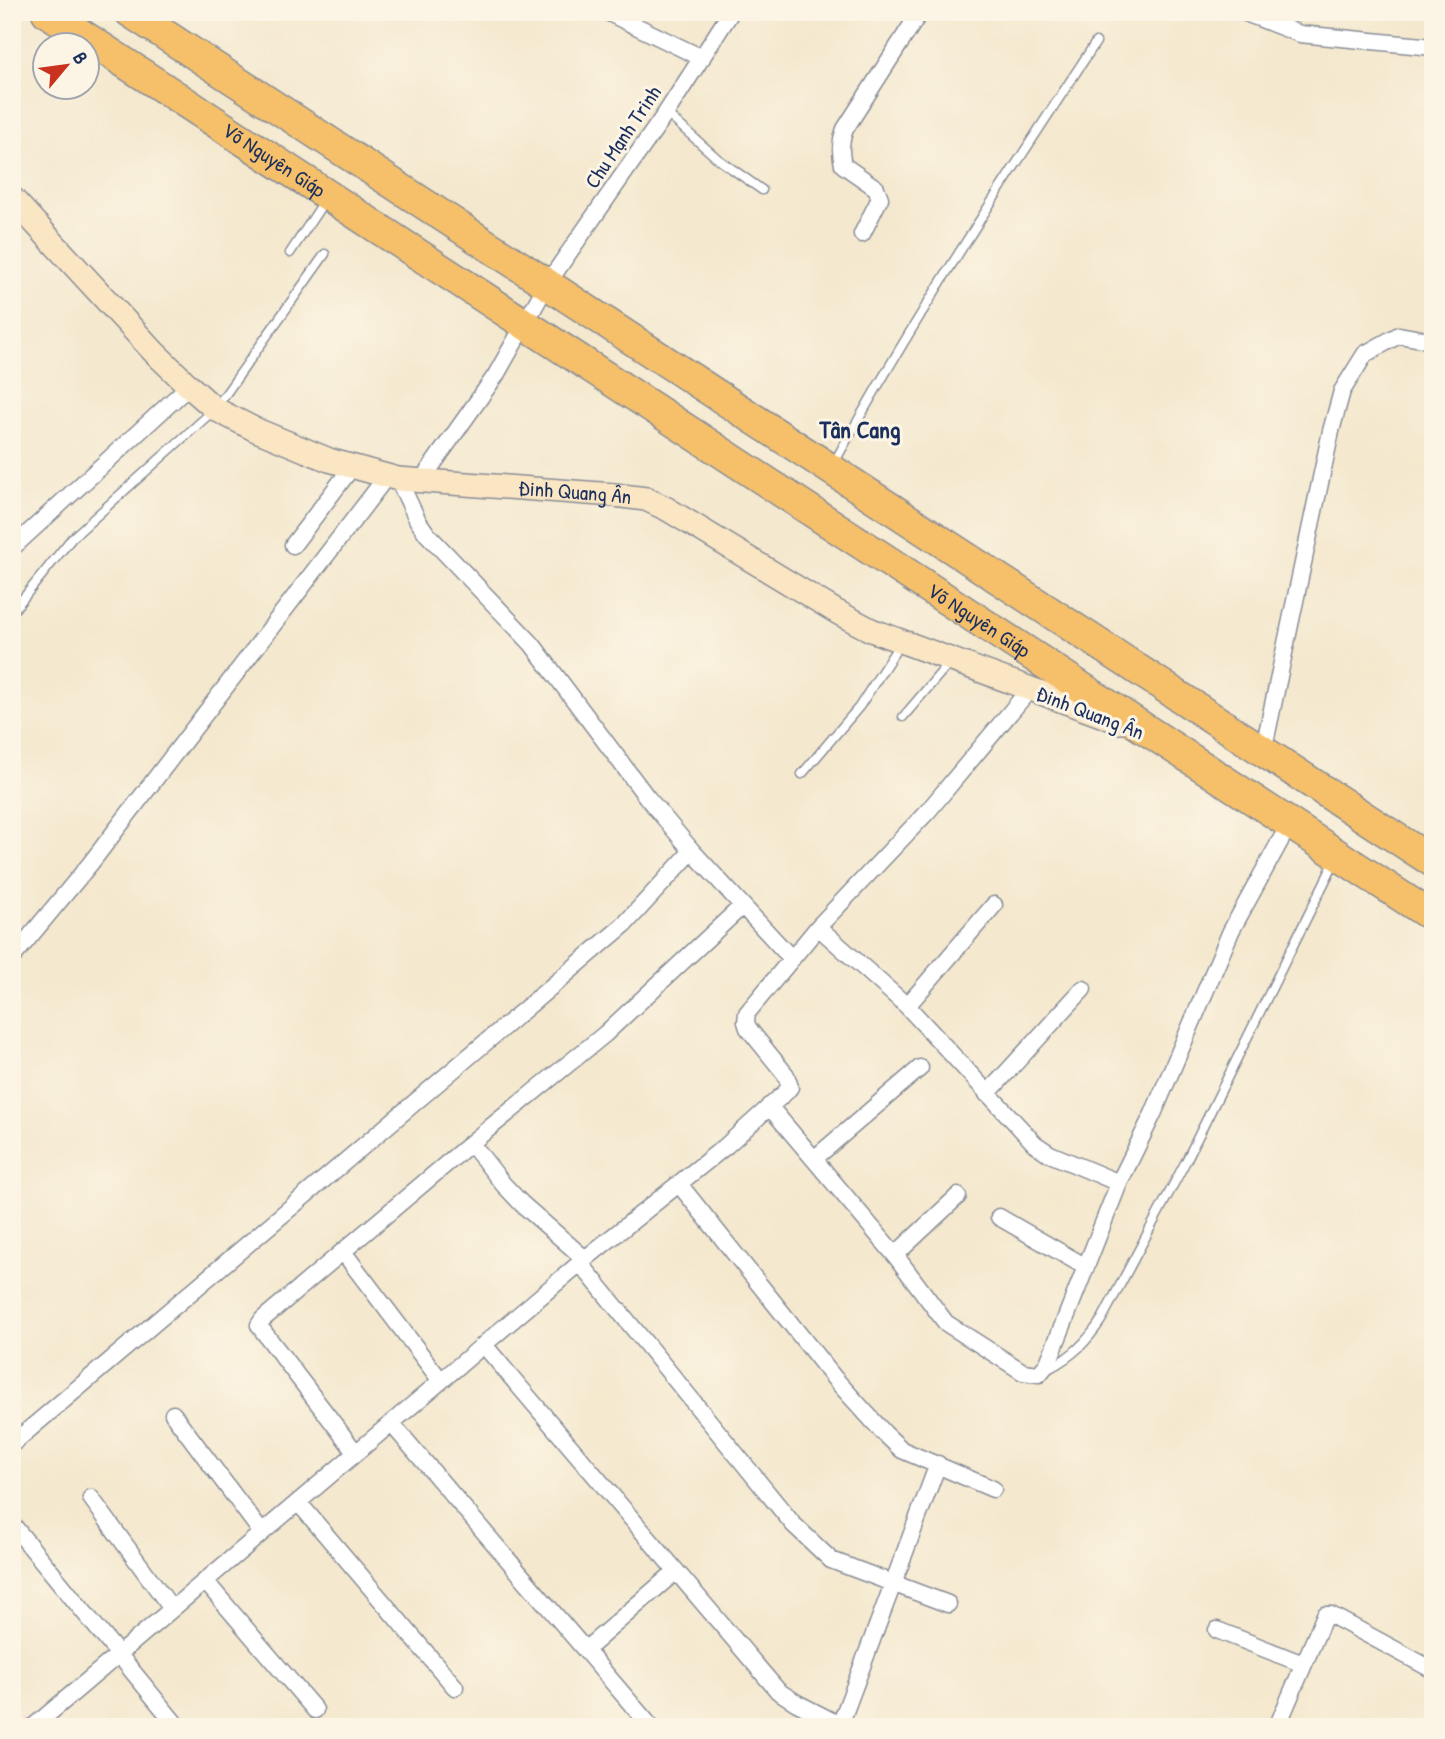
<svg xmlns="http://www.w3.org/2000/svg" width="1445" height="1739" viewBox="0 0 1445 1739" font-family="'Patrick Hand',sans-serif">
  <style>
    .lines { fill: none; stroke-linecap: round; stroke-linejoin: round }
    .lane-casing { stroke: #888c96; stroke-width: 11 }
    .street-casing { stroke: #888c96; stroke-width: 19 }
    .secondary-casing { stroke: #888c96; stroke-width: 26 }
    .highway-casing { stroke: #888c96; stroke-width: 33 }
    .lane { stroke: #fff; stroke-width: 8 }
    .street { stroke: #fff; stroke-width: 16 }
    .secondary { stroke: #fbe6c4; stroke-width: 23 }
    .highway { stroke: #f6c06b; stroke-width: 30 }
    .labels { text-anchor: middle; stroke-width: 6; stroke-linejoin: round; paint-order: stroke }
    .street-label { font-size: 21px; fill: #1b2f5e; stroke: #fcf5e5 }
    .quarter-label { font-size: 24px; font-weight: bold; fill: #1b2f5e; stroke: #fcf5e5 }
  </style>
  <rect width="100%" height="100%" fill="#fcf5e5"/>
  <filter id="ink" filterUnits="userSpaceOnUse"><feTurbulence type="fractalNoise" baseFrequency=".0143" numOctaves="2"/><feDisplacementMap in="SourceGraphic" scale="14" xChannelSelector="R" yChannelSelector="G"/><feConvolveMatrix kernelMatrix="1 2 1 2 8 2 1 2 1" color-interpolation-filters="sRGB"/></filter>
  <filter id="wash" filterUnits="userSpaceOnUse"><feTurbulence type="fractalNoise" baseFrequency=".00686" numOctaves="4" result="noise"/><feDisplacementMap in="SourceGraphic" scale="28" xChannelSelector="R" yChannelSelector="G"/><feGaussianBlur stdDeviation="1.57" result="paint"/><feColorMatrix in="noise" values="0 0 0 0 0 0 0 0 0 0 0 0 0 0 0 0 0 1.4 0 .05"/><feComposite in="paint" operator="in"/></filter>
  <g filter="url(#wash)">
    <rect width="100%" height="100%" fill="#f4e8ce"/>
  </g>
  <g filter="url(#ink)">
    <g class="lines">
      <defs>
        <path id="lane" d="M666,113L718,159L762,190
          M290,253L325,200
          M834,463C914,318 1005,180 1096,42
          M12,612L72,538L215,409L325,254
          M903,717L949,663
          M802,774L859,707L901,642
          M1048,1369C1073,1356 1087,1342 1102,1319L1186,1161L1335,861"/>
        <path id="street" d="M607,12L702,58
          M1243,12L1300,34L1433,47
          M862,234L880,198L876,188L843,165C840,152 840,142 845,129L920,12
          M398,479L418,521L427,534L532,644L646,796L692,851L791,958
          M421,481L496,375L547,284L666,113L731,12
          M293,545L352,467
          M12,548L189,386
          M1263,752L1331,431L1342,391L1365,354L1399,335L1421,339
          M818,927L907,1006L1035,1144L1050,1154L1119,1183
          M12,958L90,864L387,476
          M907,1006L994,905
          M987,1094L1083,989
          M769,1106L895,1255L946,1323L1023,1372L1039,1374L1048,1363L1119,1183L1153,1114L1231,931L1290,823
          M471,1143L503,1184L522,1204L585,1259
          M814,1159L920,1068
          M679,1184L835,1379L884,1433L902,1450L993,1489
          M999,1217L1086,1267
          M344,1253L441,1381
          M895,1255L958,1196
          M580,1263L793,1524L831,1560L948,1604
          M484,1345L778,1691L797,1703L834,1722H840L843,1717L938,1464
          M173,1414L262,1533
          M391,1423L651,1727
          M12,1444L624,925L692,851
          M356,1453L263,1331L259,1325L263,1319L471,1143L605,1034L742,906
          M91,1498L172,1609
          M298,1502L455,1687
          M12,1524L178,1727
          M205,1581L315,1710
          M1217,1630L1303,1664
          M585,1650L676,1571
          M33,1727L580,1263L727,1145L787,1091L790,1087L786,1075L748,1028L746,1022L747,1013L818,927L928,811L1029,690
          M1277,1727L1325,1615H1331L1433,1670"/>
        <g id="secondary">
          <path id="s1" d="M12,198L154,352L189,386L215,409L254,429L329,460L398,479L614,495L646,499L667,509L837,612L871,630L1120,722"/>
        </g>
        <g id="highway">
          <path id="s2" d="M47,12L1433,917"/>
          <path d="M130,12L1433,862"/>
        </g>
      </defs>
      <!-- lane casing -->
      <use href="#lane" class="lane-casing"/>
      <!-- street casing -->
      <use href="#street" class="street-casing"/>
      <!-- secondary casing -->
      <use href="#secondary" class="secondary-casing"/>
      <!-- highway casing -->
      <use href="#highway" class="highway-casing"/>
      <!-- lane -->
      <use href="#lane" class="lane"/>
      <!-- street -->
      <use href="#street" class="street"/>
      <!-- secondary -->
      <use href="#secondary" class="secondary"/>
      <!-- highway -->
      <use href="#highway" class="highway"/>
    </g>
  </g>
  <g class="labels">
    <!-- street labels -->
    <g class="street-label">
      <text transform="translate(623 137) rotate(-56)" y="7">Chu Mạnh Trinh</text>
      <text dy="7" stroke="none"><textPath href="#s2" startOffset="271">Võ Nguyên Giáp</textPath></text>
      <text dy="7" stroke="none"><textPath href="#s1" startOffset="667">Đinh Quang Ân</textPath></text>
      <text dy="7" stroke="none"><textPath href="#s2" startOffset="1113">Võ Nguyên Giáp</textPath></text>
      <text transform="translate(1090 713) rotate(21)" y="7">Đinh Quang Ân</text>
    </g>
    <!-- quarter labels -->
    <g class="quarter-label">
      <text x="860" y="438">Tân Cang</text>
    </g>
  </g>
  <!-- margin -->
  <rect width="1445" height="1739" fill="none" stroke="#fcf5e5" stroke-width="42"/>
  <!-- north arrow -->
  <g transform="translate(66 66) rotate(61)"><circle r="33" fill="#fcf5e5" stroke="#a2a6af" stroke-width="2"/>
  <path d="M0-5L12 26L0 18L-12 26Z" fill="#c8321e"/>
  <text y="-10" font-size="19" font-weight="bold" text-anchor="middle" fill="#1b2f5e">B</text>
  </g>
</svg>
